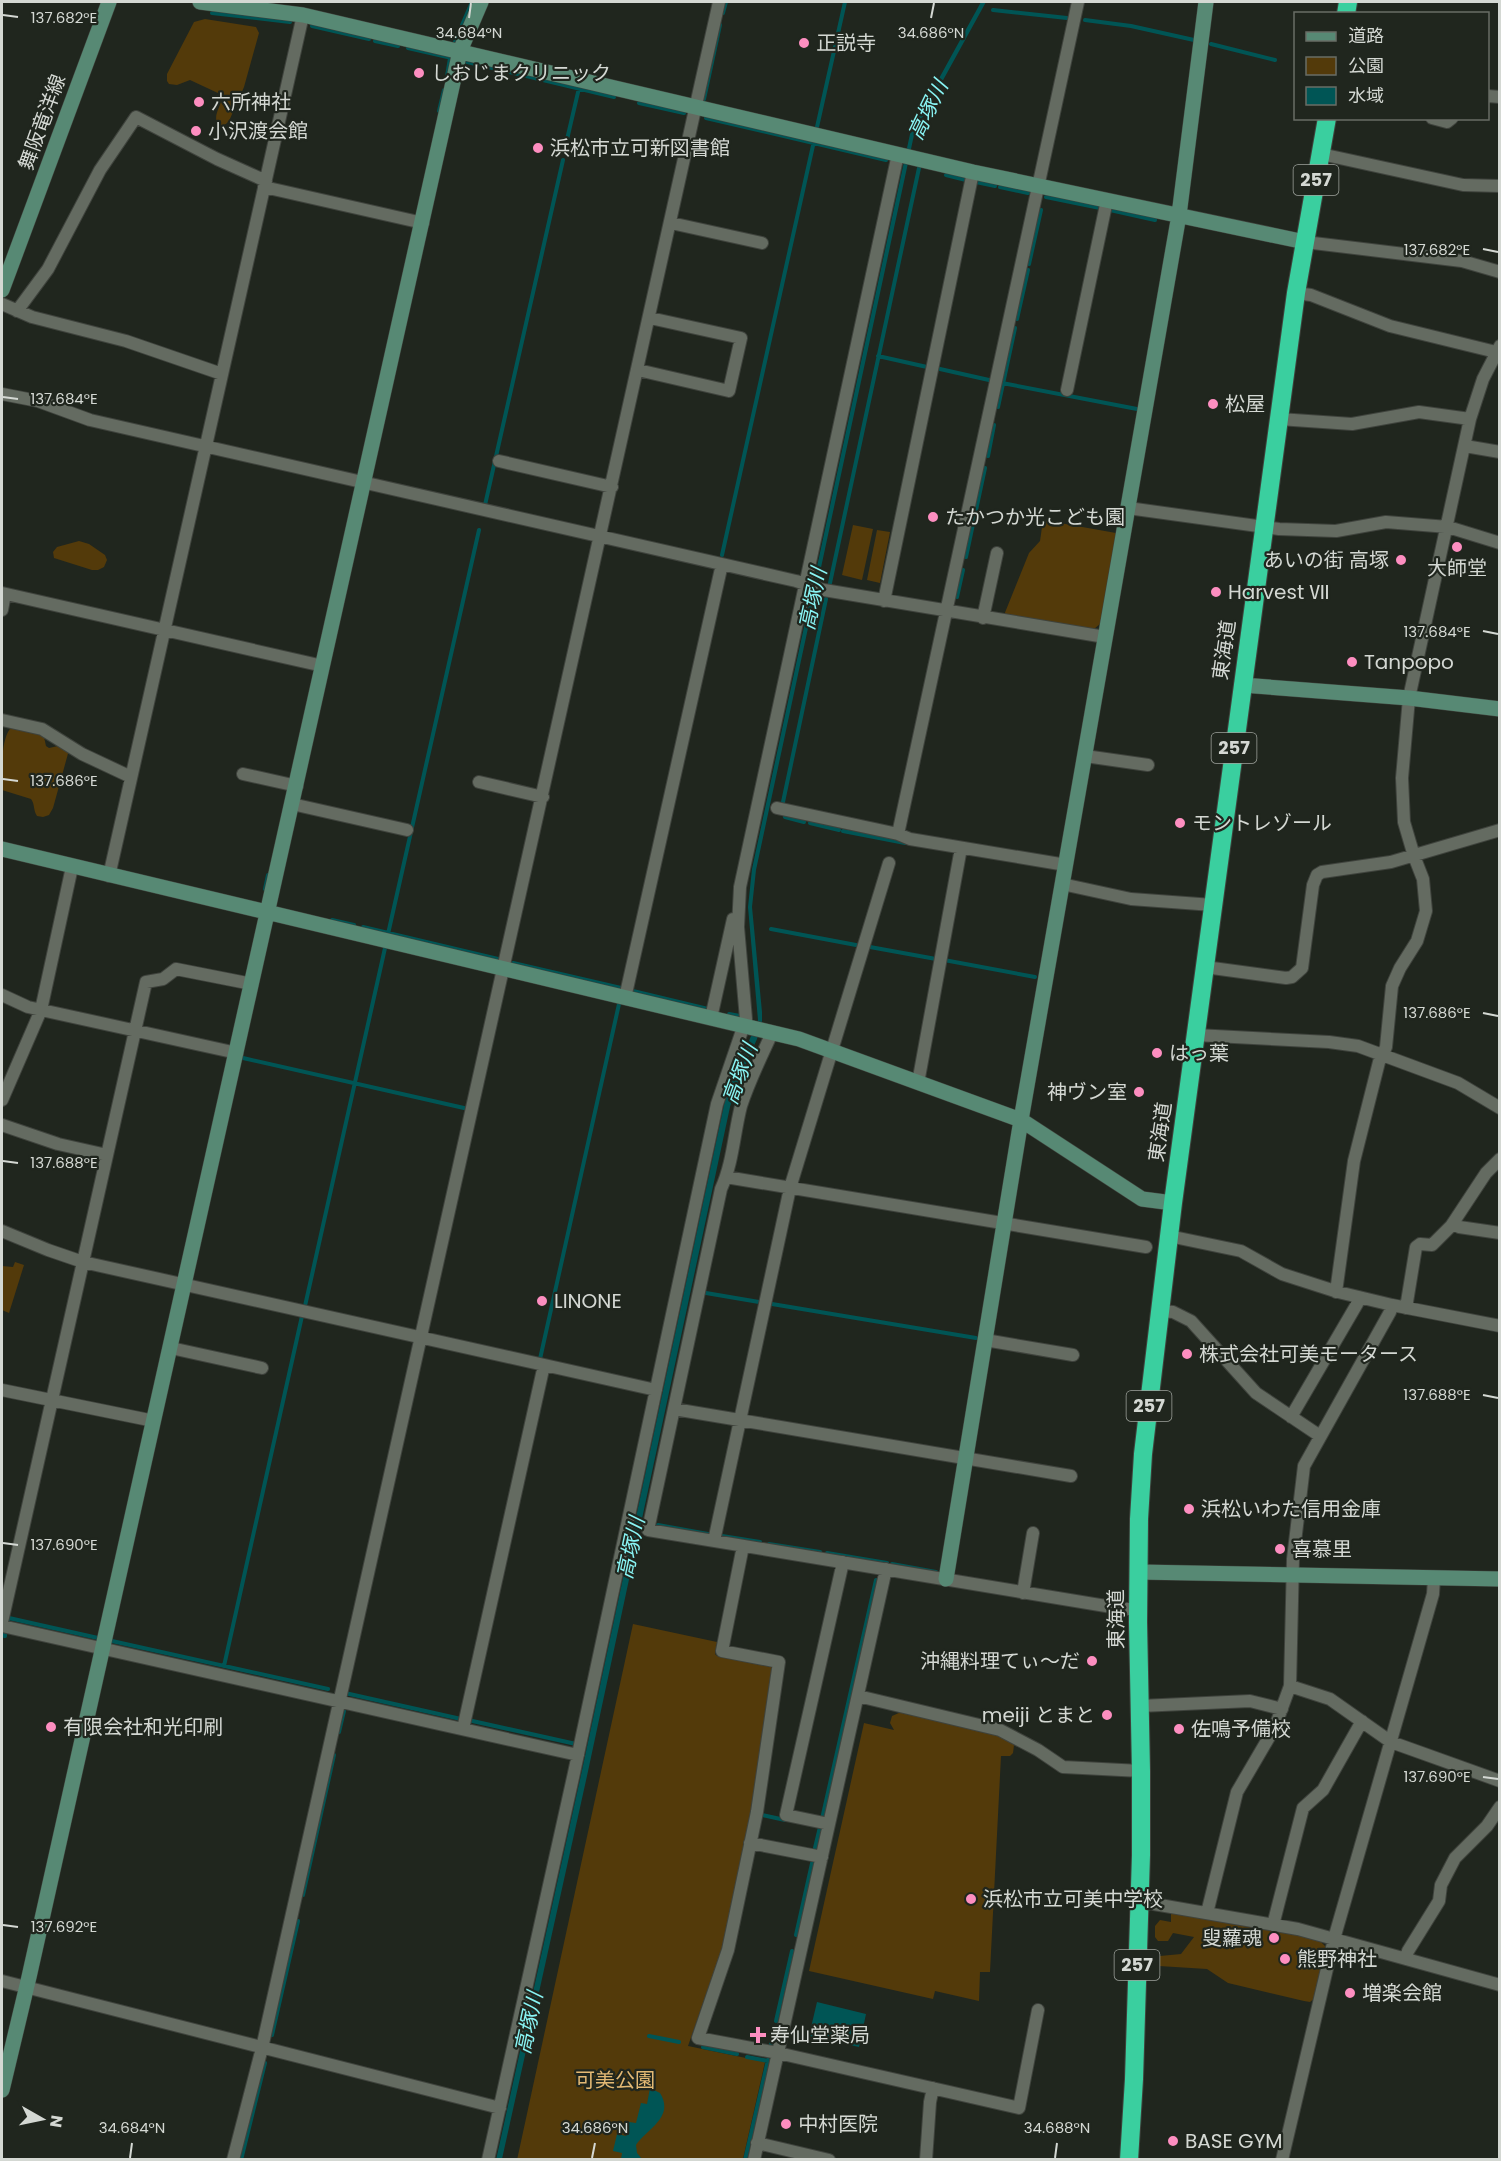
<svg xmlns="http://www.w3.org/2000/svg" width="1501" height="2161" viewBox="0 0 1501 2161" font-family="Poppins,'Noto Sans JP',sans-serif">
  <style>
    .green { fill: #533a0a }
    .water { fill: #055 }
    .lines { fill: none; stroke-linecap: round; stroke-linejoin: round }
    .stream { stroke: #055; stroke-width: 4 }
    .street-casing { stroke: #3f433d; stroke-width: 14 }
    .secondary-casing { stroke: #3f433d; stroke-width: 16 }
    .highway-casing { stroke: #3f433d; stroke-width: 20 }
    .street { stroke: #646b61; stroke-width: 12 }
    .secondary { stroke: #578974; stroke-width: 15 }
    .highway { stroke: #3acf9f; stroke-width: 18 }
    .ticks { fill: none; stroke: #d4d8d3; stroke-width: 2 }
    .poi-dot { fill: #fd8ec0; stroke: #20261e; stroke-width: 2 }
    .labels { text-anchor: middle; stroke-width: 4.5; stroke-linejoin: round; paint-order: stroke }
    .shield { fill: #20261e; stroke: #9ea39d; stroke-width: 1.5 }
    .shield-label { font-size: 18px; font-weight: bold; fill: #d4d8d3 }
    .poi-label { font-size: 20px; fill: #d4d8d3; stroke: #20261e; text-anchor: start }
    .street-label { font-size: 20px; fill: #d4d8d3; stroke: #20261e }
    .park-label { font-size: 20px; fill: #e3b974; stroke: #20261e }
    .water-label { font-size: 21px; font-style: italic; fill: #89f5f5; stroke: #20261e }
    .ticks-label { font-size: 15px; text-anchor: middle; fill: #d4d8d3; stroke: #20261e; stroke-width: 4.5; stroke-linejoin: round; paint-order: stroke }
  </style>
  <rect width="100%" height="100%" fill="#20261e"/>
  <!-- green -->
  <path class="green" d="M205,19L256,27L259,33L244,87L229,121C225,126 222,126 217,123C213,112 224,105 220,94L190,80L177,85L169,84L167,81V74L194,22Z
    M1043,520L1116,533L1100,624L1094,629L1004,615L1029,553L1040,541Z
    M853,525L873,529L862,580L842,575Z
    M877,530L890,532L880,583L867,580Z
    M79,541L89,544L105,555L107,560L104,567L98,570H92L54,558L53,552L57,547Z
    M13,726L30,728L44,737L46,746L49,748L58,746L69,750L53,808L49,815L43,817L37,816C33,810 35,804 31,799L2,790C2,773 0,735 13,726Z
    M15,1262L24,1265L9,1313L2,1310V1266L13,1267Z
    M633,1624L717,1642L715,1654L717,1656L772,1667L751,1811L722,1949L688,2046L765,2062L743,2159L517,2160Z
    M901,1712L998,1735L1012,1742L1014,1745L1013,1753L1010,1756H1001L990,1972H980L979,2001L935,1991L933,1999L809,1971L864,1723L894,1730L890,1723L892,1716Z
    M1171,1912L1297,1934L1320,1941L1327,1948L1315,1998L1310,2002L1304,2001L1228,1983L1207,1969L1159,1966L1157,1961L1160,1956L1181,1954L1194,1937L1173,1933L1168,1941H1158L1155,1937V1926L1160,1920L1171,1922Z"/>
  <!-- water -->
  <path class="water" d="M981,2H986L919,124L914,135L756,870L752,907L762,1012V1021L757,1039L735,1089L730,1107L587,1776L502,2159L496,2160L581,1775L724,1105L729,1087L758,1020L748,907L752,869L910,134L915,122Z
    M817,2002L866,2014L859,2047L809,2036Z
    M650,2088L660,2093C675,2117 647,2129 636,2145L637,2153L642,2159H621L622,2153L613,2151L617,2134L626,2136L629,2122L636,2123L641,2103L647,2104Z"/>
  <g class="lines">
    <!-- stream -->
    <path class="stream" d="M993,10L1067,18
      M212,13L290,22
      M723,13L726,2
      M1085,20L1131,26L1194,40
      M462,25L472,2
      M312,26L369,39
      M375,41L398,46
      M455,42L459,34
      M1211,44L1275,60
      M408,48L452,58
      M467,62L614,97
      M447,76L450,58
      M704,99L720,25
      M639,103L684,113
      M439,111L444,90
      M706,118L886,160
      M817,127L845,2
      M565,148L579,88
      M946,175L966,180
      M976,182L995,186
      M1000,187L1028,193
      M1046,197L1100,208
      M1110,210L1155,220
      M1029,264L1041,210
      M1017,319L1028,270
      M878,356L927,367
      M940,369L989,380
      M1002,383L1137,409
      M998,407L1015,328
      M988,456L994,425
      M485,505L563,160
      M722,555L814,141
      M966,557L985,468
      M830,583L919,168
      M957,597L963,570
      M783,802L826,599
      M785,817L804,822
      M810,823L839,830
      M843,831L905,843
      M265,889L268,875
      M332,920L354,925
      M363,927L498,959
      M771,929L856,945
      M388,934L479,530
      M870,947L936,959
      M944,960L1035,977
      M513,963L621,988
      M633,991L708,1009
      M729,1014L740,1016
      M243,1058L464,1108
      M706,1293L759,1302
      M772,1304L976,1338
      M305,1306L385,948
      M540,1359L619,1004
      M658,1525L708,1534
      M722,1536L760,1542
      M769,1544L820,1552
      M827,1553L887,1563
      M892,1564L936,1572
      M8,1620L9,1618L98,1638
      M2,1635L5,1636V1634
      M112,1641L328,1689
      M224,1666L302,1316
      M345,1693L461,1719
      M468,1720L576,1744
      M339,1732L344,1711
      M762,1815L785,1820
      M822,1819L876,1580
      M814,1852L820,1827
      M303,1895L334,1755
      M796,1935L813,1859
      M776,2021L792,1951
      M272,2035L298,1921
      M649,2036L679,2042
      M771,2044L774,2032
      M703,2047L737,2054
      M747,2057L768,2061
      M241,2160L265,2063
      M745,2160L768,2060"/>
    <defs>
      <path id="street" d="M1488,96L1500,97
        M1432,118L1447,122L1452,118
        M1321,154L1463,185L1500,186
        M264,187L423,223
        M671,223L762,243
        M1305,242L1462,261L1500,272
        M1296,293L1311,295L1390,326L1496,352
        M2,304L32,317L126,341L222,374
        M17,311L48,269L100,170L136,117L217,159L266,181
        M638,370L729,391L741,338L650,318
        M1067,390L1107,200
        M2,394L38,401L90,420L796,581L824,590L1105,637
        M1279,419L1352,424L1419,412L1470,419
        M1465,446L1500,452
        M499,461L612,487
        M1128,508L1279,529L1336,531L1386,522L1448,527L1500,543
        M2,593L323,666
        M884,601L973,172
        M2,610L5,594
        M983,618L997,553
        M2,720L42,729L82,754L131,777
        M1085,756L1148,765
        M243,774L297,786
        M479,782L543,797
        M292,804L407,830
        M777,808L898,834L1078,2
        M898,834L910,839L1066,865
        M109,876L303,15
        M1062,884L1131,899L1213,905
        M1205,967L1286,978L1292,977L1302,968L1313,885L1317,875L1322,872L1391,862L1500,830
        M2,995L28,1007L237,1053
        M625,998L722,564
        M711,1018L733,919
        M772,1033C761,1057 749,1081 741,1106C734,1133 733,1163 721,1189L648,1530L1124,1609H1138
        M1196,1035L1329,1042L1358,1046L1458,1083L1500,1108
        M918,1083L961,848
        M2,1100L41,1010L72,867
        M2,1125L58,1144L107,1155
        M726,1177L1146,1247
        M1453,1223L1459,1227L1500,1233
        M2,1231L48,1250L83,1262L656,1390
        M1169,1236L1241,1251L1282,1274L1338,1292L1392,1305L1500,1326
        M1336,1292L1354,1161L1379,1062L1386,1047L1392,986L1400,968L1417,941L1426,911L1423,879L1414,856L1404,822L1402,778L1409,698L1470,419L1483,379L1500,346
        M1406,1308L1416,1247L1420,1244L1432,1245L1451,1226L1486,1173L1500,1159
        M1160,1311L1173,1312L1191,1321L1256,1393L1320,1436
        M985,1340L1073,1355
        M171,1348L262,1368
        M2,1390L154,1421
        M674,1409L1071,1476
        M1291,1417L1357,1304L1359,1297
        M714,1541L790,1188L889,863
        M743,1546L722,1651L779,1662L757,1812L728,1950L698,2038L778,2053L1019,2108L1038,2010
        M1023,1593L1033,1533
        M2,1622L146,982L163,979L176,969L252,984
        M2,1626L578,1755
        M1290,1686L1330,1699L1391,1742L1500,1781
        M858,1696L1000,1730L1038,1750L1063,1767L1141,1771
        M1140,1706L1250,1701L1282,1709
        M463,1729L544,1365
        M829,1824L786,1815L843,1562
        M750,1843L822,1857
        M1139,1903L1154,1904L1298,1929L1500,1985
        M1207,1913L1237,1792L1275,1727L1290,1686L1293,1559L1304,1466L1390,1312L1392,1305
        M1273,1925L1303,1808L1323,1790L1362,1721
        M1406,1959L1408,1951L1439,1901L1441,1885L1455,1858L1487,1826L1500,1807
        M2,1981L500,2108
        M757,2143L829,2160
        M233,2160L262,2048L719,2
        M488,2160L574,1773L717,1104L746,1019L738,927L740,887L898,154
        M754,2160L886,1569
        M926,2160L930,2102L933,2088
        M1282,2160L1334,1939L1433,1594L1434,1578"/>
      <path id="secondary" d="M200,2L303,15L973,172L1305,242
        M2,290L109,2
        M1242,685L1409,698L1500,709
        M2,849L799,1039L1021,1120L1142,1199L1173,1203
        M1139,1572L1500,1579
        M946,1579L1021,1120L1179,215L1206,2
        M2,2090L29,1977L460,51L481,2"/>
      <path id="highway" d="M1346,14L1348,2
        M1129,2160L1134,2079L1141,1855V1771L1138,1622L1139,1519L1143,1454L1173,1203L1296,293L1327,118"/>
    </defs>
    <!-- street casing -->
    <use href="#street" class="street-casing"/>
    <!-- secondary casing -->
    <use href="#secondary" class="secondary-casing"/>
    <!-- highway casing -->
    <use href="#highway" class="highway-casing"/>
    <!-- street -->
    <use href="#street" class="street"/>
    <!-- secondary -->
    <use href="#secondary" class="secondary"/>
    <!-- highway -->
    <use href="#highway" class="highway"/>
  </g>
  <!-- ticks -->
  <path class="ticks" d="M3,15L18,17M469,18L471,3M931,18L934,3M1483,249L1498,252M3,397L18,399M1483,631L1498,634M3,779L18,781M1483,1013L1498,1016M3,1161L18,1163M1483,1395L1498,1398M3,1543L18,1545M1483,1777L1498,1779M3,1925L18,1927M130,2158L132,2143M592,2158L595,2143M1055,2158L1057,2143"/>
  <!-- markers -->
  <g class="poi-dot">
    <circle cx="804" cy="43" r="6"/>
    <circle cx="419" cy="73" r="6"/>
    <circle cx="199" cy="102" r="6"/>
    <circle cx="196" cy="131" r="6"/>
    <circle cx="538" cy="148" r="6"/>
    <circle cx="1213" cy="404" r="6"/>
    <circle cx="933" cy="517" r="6"/>
    <circle cx="1457" cy="547" r="6"/>
    <circle cx="1401" cy="560" r="6"/>
    <circle cx="1216" cy="592" r="6"/>
    <circle cx="1352" cy="662" r="6"/>
    <circle cx="1180" cy="823" r="6"/>
    <circle cx="1157" cy="1053" r="6"/>
    <circle cx="1139" cy="1092" r="6"/>
    <circle cx="542" cy="1301" r="6"/>
    <circle cx="1187" cy="1354" r="6"/>
    <circle cx="1189" cy="1509" r="6"/>
    <circle cx="1280" cy="1549" r="6"/>
    <circle cx="1092" cy="1661" r="6"/>
    <circle cx="1107" cy="1715" r="6"/>
    <circle cx="51" cy="1727" r="6"/>
    <circle cx="1179" cy="1729" r="6"/>
    <circle cx="971" cy="1899" r="6"/>
    <circle cx="1274" cy="1938" r="6"/>
    <circle cx="1285" cy="1959" r="6"/>
    <circle cx="1350" cy="1993" r="6"/>
    <path d="M755 2026h6v6h6v6h-6v6h-6v-6h-6v-6h6z"/>
    <circle cx="786" cy="2124" r="6"/>
    <circle cx="1173" cy="2141" r="6"/>
  </g>
  <g class="labels">
    <!-- shield labels -->
    <g class="shield">
      <rect x="1293.5" y="165" width="45" height="30" rx="4.5"/>
      <rect x="1211.5" y="733" width="45" height="30" rx="4.5"/>
      <rect x="1126.5" y="1391" width="45" height="30" rx="4.5"/>
      <rect x="1114.5" y="1950" width="45" height="30" rx="4.5"/>
    </g>
    <g class="shield-label">
      <text x="1316" y="186">257</text>
      <text x="1234" y="754">257</text>
      <text x="1149" y="1412">257</text>
      <text x="1137" y="1971">257</text>
    </g>
    <!-- poi labels -->
    <g class="poi-label">
      <text x="816" y="50">正説寺</text>
      <text x="431" y="80">しおじまクリニック</text>
      <text x="211" y="109">六所神社</text>
      <text x="208" y="138">小沢渡会館</text>
      <text x="550" y="155">浜松市立可新図書館</text>
      <text x="1225" y="411">松屋</text>
      <text x="945" y="524">たかつか光こども園</text>
      <text x="1389" y="567" text-anchor="end">あいの街 高塚</text>
      <text x="1457" y="575" text-anchor="middle">大師堂</text>
      <text x="1228" y="599">Harvest Ⅶ</text>
      <text x="1364" y="669">Tanpopo</text>
      <text x="1192" y="830">モントレゾール</text>
      <text x="1169" y="1060">はっ葉</text>
      <text x="1127" y="1099" text-anchor="end">神ヴン室</text>
      <text x="554" y="1308">LINONE</text>
      <text x="1199" y="1361">株式会社可美モータース</text>
      <text x="1201" y="1516">浜松いわた信用金庫</text>
      <text x="1292" y="1556">喜慕里</text>
      <text x="1080" y="1668" text-anchor="end">沖縄料理てぃ〜だ</text>
      <text x="1095" y="1722" text-anchor="end">meiji とまと</text>
      <text x="63" y="1734">有限会社和光印刷</text>
      <text x="1191" y="1736">佐鳴予備校</text>
      <text x="983" y="1906">浜松市立可美中学校</text>
      <text x="1262" y="1945" text-anchor="end">叟蘿魂</text>
      <text x="1297" y="1966">熊野神社</text>
      <text x="1362" y="2000">増楽会館</text>
      <text x="770" y="2042">寿仙堂薬局</text>
      <text x="798" y="2131">中村医院</text>
      <text x="1185" y="2148">BASE GYM</text>
    </g>
    <!-- street labels -->
    <g class="street-label">
      <text transform="translate(42 122) rotate(-70)" y="7">舞阪竜洋線</text>
      <text transform="translate(1224 650) rotate(-82)" y="7">東海道</text>
      <text transform="translate(1160 1132) rotate(-82)" y="7">東海道</text>
      <text transform="translate(1116 1619) rotate(-90)" y="7">東海道</text>
    </g>
    <!-- park labels -->
    <g class="park-label">
      <text x="615" y="2087">可美公園</text>
    </g>
    <!-- water labels -->
    <g class="water-label">
      <text transform="translate(928 110) rotate(-64)" y="7">高塚川</text>
      <text transform="translate(813 599) rotate(-78)" y="7">高塚川</text>
      <text transform="translate(740 1074) rotate(-70)" y="7">高塚川</text>
      <text transform="translate(631 1548) rotate(-78)" y="7">高塚川</text>
      <text transform="translate(529 2023) rotate(-78)" y="7">高塚川</text>
    </g>
  </g>
  <g class="ticks-label">
    <text x="64" y="23">137.682°E</text>
    <text x="469" y="38">34.684°N</text>
    <text x="931" y="38">34.686°N</text>
    <text x="1437" y="255">137.682°E</text>
    <text x="64" y="404">137.684°E</text>
    <text x="1437" y="637">137.684°E</text>
    <text x="64" y="786">137.686°E</text>
    <text x="1437" y="1018">137.686°E</text>
    <text x="64" y="1168">137.688°E</text>
    <text x="1437" y="1400">137.688°E</text>
    <text x="64" y="1550">137.690°E</text>
    <text x="1437" y="1782">137.690°E</text>
    <text x="64" y="1932">137.692°E</text>
    <text x="132" y="2133">34.684°N</text>
    <text x="595" y="2133">34.686°N</text>
    <text x="1057" y="2133">34.688°N</text>
  </g>
  <!-- border -->
  <rect width="1501" height="2161" fill="none" stroke="#d4d8d3" stroke-width="6"/>
  <!-- legend -->
  <rect x="1294" y="12" width="195" height="108" fill="#20261e" stroke="#686d66" stroke-width="1.5"/>
  <rect x="1306" y="32" width="30" height="9" fill="#578974" stroke="#686d66" stroke-width="1.5"/>
  <text x="1348" y="42" font-size="18" fill="#d4d8d3">道路</text>
  <rect x="1306" y="57" width="30" height="18" fill="#533a0a" stroke="#686d66" stroke-width="1.5"/>
  <text x="1348" y="72" font-size="18" fill="#d4d8d3">公園</text>
  <rect x="1306" y="87" width="30" height="18" fill="#005555" stroke="#686d66" stroke-width="1.5"/>
  <text x="1348" y="102" font-size="18" fill="#d4d8d3">水域</text>
  <!-- north arrow -->
  <g transform="translate(42 2119) rotate(99)" stroke="#20261e" stroke-width="4.5" paint-order="stroke">
  <path d="M0-4.5L10 22L0 15L-10 22Z" fill="#d4d8d3"/>
  <text y="-9" font-size="16" font-weight="bold" text-anchor="middle" fill="#d4d8d3">N</text>
  </g>
</svg>
